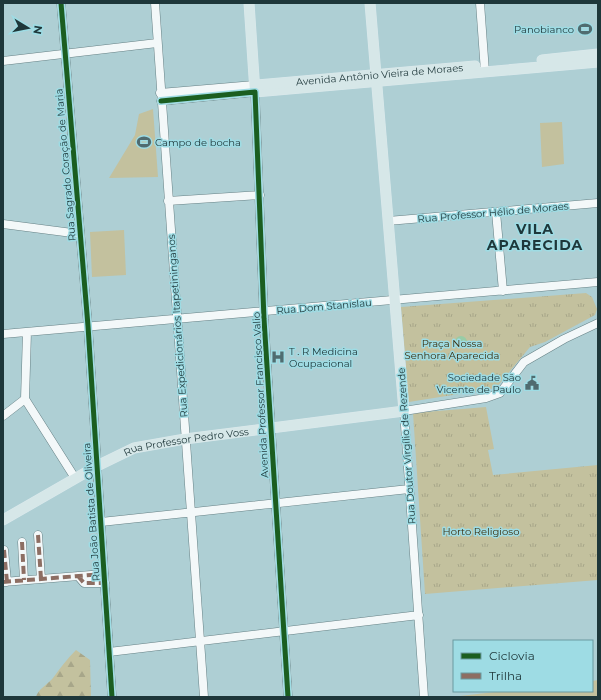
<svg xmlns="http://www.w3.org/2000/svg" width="601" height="700" viewBox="0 0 601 700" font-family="Montserrat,sans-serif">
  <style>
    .green { fill: #c3c19e }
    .forest { fill: url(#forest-firs) }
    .park { fill: url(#park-tufts) }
    .water { fill: #98cca6 }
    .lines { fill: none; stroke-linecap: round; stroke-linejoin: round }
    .minor-casing { stroke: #668185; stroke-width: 9 }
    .major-casing { stroke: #dbe9ec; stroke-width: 11 }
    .minor { stroke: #f3f8f9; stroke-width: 8 }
    .major { stroke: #d6e7e8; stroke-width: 10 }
    .quiet { stroke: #8d6e63; stroke-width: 4; stroke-dasharray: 8 4; stroke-linecap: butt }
    .cycleway-casing { stroke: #9edce4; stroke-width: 8 }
    .cycleway { stroke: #1b5e20; stroke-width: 5 }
    .labels { text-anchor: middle; stroke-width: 3; stroke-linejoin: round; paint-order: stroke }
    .poi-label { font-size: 10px; fill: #1e373a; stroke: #9edce4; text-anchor: end }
    .street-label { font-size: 10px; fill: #1e373a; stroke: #9edce4 }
    .park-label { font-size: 10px; fill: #3b2d0b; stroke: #9edce4 }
    .district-label { font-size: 14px; font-weight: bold; letter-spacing: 1px; fill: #1e373a; stroke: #9edce4 }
  </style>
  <defs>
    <pattern id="forest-firs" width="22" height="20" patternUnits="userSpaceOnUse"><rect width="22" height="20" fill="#c3c19e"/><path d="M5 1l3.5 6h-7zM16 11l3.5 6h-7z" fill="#a7a689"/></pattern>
    <pattern id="park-tufts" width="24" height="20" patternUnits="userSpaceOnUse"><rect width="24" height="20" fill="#c3c19e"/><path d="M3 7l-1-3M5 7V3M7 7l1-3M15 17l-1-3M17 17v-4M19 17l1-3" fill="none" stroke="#a7a689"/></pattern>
  </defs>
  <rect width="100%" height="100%" fill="#aecfd4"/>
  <!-- green -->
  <path class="green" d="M153,109L158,177L109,178L135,135L139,114Z
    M562,122L564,164L542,167L540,123Z
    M124,230L126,275L92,277L90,232Z
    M598,680V697H451L504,691H592V681Z"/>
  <!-- forest -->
  <path class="forest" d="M76,650L90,660L91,697H36C38,689 47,685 53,678C60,668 67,659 76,650Z"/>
  <!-- park -->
  <path class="park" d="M586,293L592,297L597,309L595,315L545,342L530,347L496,388L409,402L401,307Z
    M486,407L494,449L488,450L493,475L598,465V580L425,594L413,413Z"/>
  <!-- water -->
  <path class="water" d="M455 342a6 6 0 1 1 12 0a6 6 0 1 1-12 0Z"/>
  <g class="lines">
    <defs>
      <path id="minor" d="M61,3L88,326L112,697
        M155,3L204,697
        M480,3L485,72
        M3,61L157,43
        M160,93L254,85
        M161,101L255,92L264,319L288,697
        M168,201L260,195
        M496,212L503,291
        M388,221L598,203
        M3,224L80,234
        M27,332L25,399L75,478
        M3,334L598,282
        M3,416L25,399
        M101,522L409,489
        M38,535L41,579
        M22,542L24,580
        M4,550L7,582
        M78,576L84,583H105
        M3,582L104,574
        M109,652L419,615
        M424,697L404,411L486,398L500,393L524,362L564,339L598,323"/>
      <g id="major">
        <path d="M249,3L255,92L598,62"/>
        <path d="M542,60L598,54"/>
        <path id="s1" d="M257,85L475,66"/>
        <path id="s2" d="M3,520L97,466L134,448L185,439L404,411L370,3"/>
      </g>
    </defs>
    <!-- minor casing -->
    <use href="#minor" class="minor-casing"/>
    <!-- major casing -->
    <use href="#major" class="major-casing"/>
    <!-- minor -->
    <use href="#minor" class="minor"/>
    <!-- major -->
    <use href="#major" class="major"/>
    <!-- quiet -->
    <path class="quiet" d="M38,535L41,579
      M22,542L24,580
      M4,550L7,582
      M78,576L84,583H105
      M3,582L104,574"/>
    <defs>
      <path id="cycleway" d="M61,3L88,326L112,697
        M161,101L255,92L264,319L288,697"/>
    </defs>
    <!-- cycleway casing -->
    <use href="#cycleway" class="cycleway-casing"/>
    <!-- cycleway -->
    <use href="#cycleway" class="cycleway"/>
  </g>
  <!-- icons -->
  <defs>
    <symbol id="stadium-bare" viewBox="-9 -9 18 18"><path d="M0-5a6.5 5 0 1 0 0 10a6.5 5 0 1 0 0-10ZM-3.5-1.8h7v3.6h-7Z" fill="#506c70" stroke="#9edce4" stroke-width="2.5" paint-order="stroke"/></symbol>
    <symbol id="hospital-bare" viewBox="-9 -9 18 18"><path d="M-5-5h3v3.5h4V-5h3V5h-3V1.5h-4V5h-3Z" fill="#506c70" stroke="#9edce4" stroke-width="2.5" paint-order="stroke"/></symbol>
    <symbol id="civic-bare" viewBox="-9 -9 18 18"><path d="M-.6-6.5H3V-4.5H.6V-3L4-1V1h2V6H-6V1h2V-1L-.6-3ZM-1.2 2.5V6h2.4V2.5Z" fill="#506c70" stroke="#9edce4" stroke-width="2.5" paint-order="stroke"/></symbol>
  </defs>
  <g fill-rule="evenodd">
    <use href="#stadium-bare" x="575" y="19" width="20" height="20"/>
    <use href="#stadium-bare" x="134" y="132" width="20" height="20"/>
    <use href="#hospital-bare" x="268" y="347" width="20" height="20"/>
    <use href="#civic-bare" x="522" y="373" width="20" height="20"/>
  </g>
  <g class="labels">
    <!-- poi labels -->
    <g class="poi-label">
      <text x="574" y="33">Panobianco</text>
      <text x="155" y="146" text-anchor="start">Campo de bocha</text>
      <text x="289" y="355" text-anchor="start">T . R Medicina<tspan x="289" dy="12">Ocupacional</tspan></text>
      <text x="521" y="381">Sociedade São<tspan x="521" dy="12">Vicente de Paulo</tspan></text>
    </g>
    <!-- street labels -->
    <g class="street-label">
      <text dy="4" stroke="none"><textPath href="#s1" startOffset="123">Avenida Antônio Vieira de Moraes</textPath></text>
      <text transform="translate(65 165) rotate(-95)" y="4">Rua Sagrado Coração de Maria</text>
      <text transform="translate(493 212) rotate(-5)" y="4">Rua Professor Hélio de Moraes</text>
      <text transform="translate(324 306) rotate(-5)" y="4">Rua Dom Stanislau</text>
      <text transform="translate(177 326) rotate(-94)" y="4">Rua Expedicionários Itapetininganos</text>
      <text transform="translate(260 395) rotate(-93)" y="4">Avenida Professor Francisco Valio</text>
      <text dy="4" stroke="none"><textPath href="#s2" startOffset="202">Rua Professor Pedro Voss</textPath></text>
      <text transform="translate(406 446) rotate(-94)" y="4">Rua Doutor Virgílio de Rezende</text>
      <text transform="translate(91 512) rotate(-94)" y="4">Rua João Batista de Oliveira</text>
    </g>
    <!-- park labels -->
    <g class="park-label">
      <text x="452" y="347">Praça Nossa<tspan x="452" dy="12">Senhora Aparecida</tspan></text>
      <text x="481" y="535">Horto Religioso</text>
    </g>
    <!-- district labels -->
    <g class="district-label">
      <text x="535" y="234">VILA<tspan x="535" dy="16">APARECIDA</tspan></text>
    </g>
  </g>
  <!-- border -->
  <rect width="601" height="700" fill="none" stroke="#1e373a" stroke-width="8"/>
  <!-- legend -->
  <rect x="453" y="640" width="140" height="52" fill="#9edce4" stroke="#6b9aa0"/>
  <rect x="461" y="653" width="20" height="6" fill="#1b5e20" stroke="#6b9aa0"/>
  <text x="489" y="660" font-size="12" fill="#1e373a">Ciclovia</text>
  <rect x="461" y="673" width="20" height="6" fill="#8d6e63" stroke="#6b9aa0"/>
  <text x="489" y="680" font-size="12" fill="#1e373a">Trilha</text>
  <!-- north arrow -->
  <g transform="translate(28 28) rotate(100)" stroke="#9edce4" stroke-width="3" paint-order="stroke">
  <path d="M0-3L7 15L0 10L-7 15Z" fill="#1e373a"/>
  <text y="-6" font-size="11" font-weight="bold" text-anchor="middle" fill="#1e373a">N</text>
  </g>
</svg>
